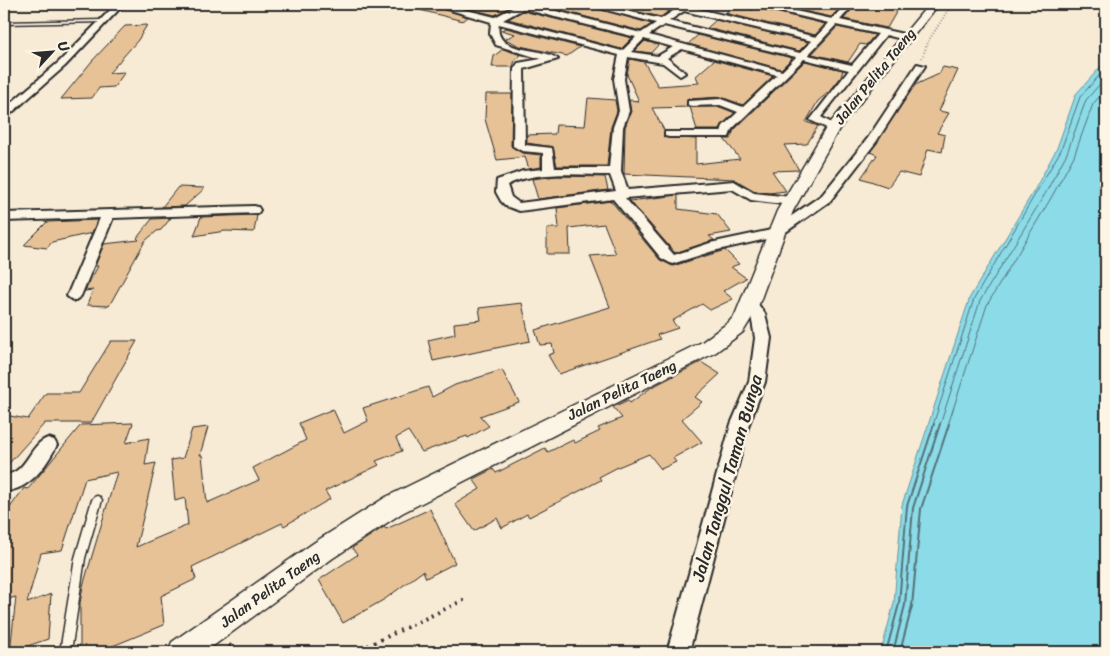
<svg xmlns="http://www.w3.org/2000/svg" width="1110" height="656" viewBox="0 0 1110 656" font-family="Sriracha,sans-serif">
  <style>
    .water { fill: #8cdbe8; stroke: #65959c }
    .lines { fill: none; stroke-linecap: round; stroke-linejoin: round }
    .shore-far1 { stroke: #527177; stroke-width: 1 }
    .shore { stroke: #527177; stroke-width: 2 }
    .building { fill: #e7c297; stroke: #2b2b2b }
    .service-casing { stroke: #2b2b2b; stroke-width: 3 }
    .minor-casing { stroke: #2b2b2b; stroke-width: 4 }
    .tertiary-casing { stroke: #2b2b2b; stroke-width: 3 }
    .path-far1 { stroke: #2b2b2b; stroke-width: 2; stroke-dasharray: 0.5 2.5; stroke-linecap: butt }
    .path { stroke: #2b2b2b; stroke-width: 4; stroke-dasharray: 2 5; stroke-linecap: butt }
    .service { fill: #fcf5e5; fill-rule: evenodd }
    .minor { fill: #fcf5e5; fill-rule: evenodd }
    .tertiary { fill: #fcf5e5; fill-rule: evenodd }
    .labels { text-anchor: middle; stroke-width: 5; stroke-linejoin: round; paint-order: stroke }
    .street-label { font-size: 15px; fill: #2b2b2b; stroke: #fcf5e5 }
    .near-street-label { font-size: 18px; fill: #2b2b2b; stroke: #fcf5e5 }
  </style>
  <rect width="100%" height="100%" fill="#f8ebd5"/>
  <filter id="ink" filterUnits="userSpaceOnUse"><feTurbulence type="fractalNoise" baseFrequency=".02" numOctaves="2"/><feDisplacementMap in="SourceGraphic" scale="10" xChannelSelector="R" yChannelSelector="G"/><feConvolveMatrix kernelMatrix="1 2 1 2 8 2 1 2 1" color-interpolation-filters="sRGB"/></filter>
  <g filter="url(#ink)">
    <!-- water -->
    <path class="water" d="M1106,61V652H881L894,603L902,505L970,297L1035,189L1057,148L1076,94Z"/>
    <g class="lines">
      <!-- shore-far1 -->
      <path class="shore-far1" d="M933,425L974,299L1061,150L1080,97L1106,68
        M940,425L980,301L1045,194L1067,153L1086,100L1106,77
        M948,425L987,305L1051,198L1074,156L1093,104L1106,89"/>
      <!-- shore -->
      <path class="shore" d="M886,652L899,604L907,506L934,424
        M893,652L905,605L913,508L940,424
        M900,652L912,606L921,509L949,424"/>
    </g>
    <!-- building -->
    <path class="building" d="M417,4H428L468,17L463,21L416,9Z
      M449,4H508L510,7L495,15Z
      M536,4H582L652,24L641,31Z
      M604,4H660L671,9L661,17Z
      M771,4H844L831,17Z
      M856,4L874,7L876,4H901L887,28L844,19Z
      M735,5L753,10L754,7L825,24L815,35L725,13Z
      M523,11L632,38L621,49L508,19Z
      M716,20L808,42L799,51L707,28Z
      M147,25L138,40L109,73L125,72L114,87L99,88L92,98L61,99L92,61L125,26Z
      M837,27L875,35L866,45L860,44L848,62L812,54Z
      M506,28L580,47L567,56L520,46L505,39L515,34L501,30Z
      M698,35L792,58L781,69L688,44Z
      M645,41L658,45L651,53L635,51Z
      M503,49L521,55L515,60L513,67H492L494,56Z
      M630,59L644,62L658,86L699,83L696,76L714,60L773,76L743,105L721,97L688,99L686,105L689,107L652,108L664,130V137L696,139V164L740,159L724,139H730L734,130L805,61L843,70L841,77L829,92L818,101L806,122L818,126L807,144L784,145L799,170L772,171L786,191L769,193L755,191L734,179L624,174L625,127L631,112L629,100L639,101L627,75Z
      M943,67L958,70L939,111L949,113L937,133L945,135L942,152L928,149L919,177L899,172L888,187L861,178L877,155L870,152L915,85L939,74Z
      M486,94H512L511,146L522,153L541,155V167L529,169L525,157L497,160L485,119Z
      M588,98L615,100L617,111L611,127L607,166H557L553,147L527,143V135L555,134L556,125L585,126Z
      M690,107H720L735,113L722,125L720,130H697Z
      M557,176L605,177L608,190L538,199L532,179Z
      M178,187L205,188L185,206L162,207Z
      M678,195V209L717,214L731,232L709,236L714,240L675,253L630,201Z
      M611,201L660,260L673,266L725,250L739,264L731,267L746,278L723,291L733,299L710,310L702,304L672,321L678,328L657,335L660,339L559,374L548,355L554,353L552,344L540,345L535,330L610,307L590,256L616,254L604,224L569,228L570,254H547V228H559L557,208Z
      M257,215L254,232L225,231L194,236L201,217Z
      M171,218L161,230L157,231L145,241L109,306L87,305L93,290L85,291L98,266H95L104,244L139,240L137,238L152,219Z
      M97,220L92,233L52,242L47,248L24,245L47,222Z
      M522,303L530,341L433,361L428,340L455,334L454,323L481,320L479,308Z
      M111,341H137L91,423H45L4,469V415L28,419L46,393H79Z
      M701,362L720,374L695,397L702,402L682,419L702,442L673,458L676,462L661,469L649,454L618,467L599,477L601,480L529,517L527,514L502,528L497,518L474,531L455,504L480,489L473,479L493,469L496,473L545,448L548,452L573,440L575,443L600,431L598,428L622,418L613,407L628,400L630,403L652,387Z
      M502,370L519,402L480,416L489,426L468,438L467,436L422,452L408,431L396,438L402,451L376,461L379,465L325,491L330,499L284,526L282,523L192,567L196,579L161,596L164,625L98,652H80V603L83,586L117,472L85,479L62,550L41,553L27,603L51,594L48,639L10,652L16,597L4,600V516L24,488L28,489L81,425L133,423L126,443L149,438L145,465L156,463L136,547L188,525L185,498L175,501L171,460L183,458L192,429L208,427L200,455H202L207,503L259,480L253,468L306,440L299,423L333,409L344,433L368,421L363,408L428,387L432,397L455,385Z
      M430,509L455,563L426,578L423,571L385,599L343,623L319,580L357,555L352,548L384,527L386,529Z"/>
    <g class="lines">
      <defs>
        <path id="service" d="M103,20H104V22L4,24V22Z
          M97,496L100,497L102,500L85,558L71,652H60L75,558L92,500L94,497Z"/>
        <path id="minor" d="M116,4H124L65,66L8,116L4,117V109L59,62Z
          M430,4H442L495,17L514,7L510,4H529L641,33L656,23L584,4H597L661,19L676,9L662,4H693L690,7L816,37L829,23L749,4H763L832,19L846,4H854L840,20L908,35L909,37L905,40L886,35L821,117L837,126V130L833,131L810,120L849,70L804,59L732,129L729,137H669L665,136V132H721L723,126L738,112L720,105L692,106L688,105V101L721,99L743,107L777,75L682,49L667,58L683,71L685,73L680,76L663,63L628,57L624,79L629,111L623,127L621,171L628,190L734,181L754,193L791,197L797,201L791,205L751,200L732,189L625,198L674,255L710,243L771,230L822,195L868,138L917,64L925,66L876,142L830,201L780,236L713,251L672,264L661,258L613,199L519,211L506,206L501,201L496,192L497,180L523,171L543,169V153L522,151L513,146L514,69L518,63L541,59L496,45L490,34L491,22ZM523,9L636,37L622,51L503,20ZM684,11L812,41L800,53L669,21ZM499,24L619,55L614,79L619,111L613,127L609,168H555L552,148L525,145L524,69L558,59C541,46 493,55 499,24ZM664,25L796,57L782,71L649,35ZM836,25L878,34L852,65L808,55ZM644,39L673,47L658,56L631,52ZM610,175L616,191L519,203L511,197L507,185C535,170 579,175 610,175Z
          M254,206L258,207L260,210L258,213L113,218L81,296L74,301L67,296L100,218L4,221V213Z
          M750,299L755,300L765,314L771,338L765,382L749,424L689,652H667L731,424L749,382L755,338L751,315L743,304Z
          M48,438L54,440L57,445C46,466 29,491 4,491V475C27,474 29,444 48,438Z"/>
        <path id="tertiary" d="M929,4H939L839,129L793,211L759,304L751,319L743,332L716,352L402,513L333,558L205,652H168L172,642L315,542L386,497L702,342L729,322L735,315L777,211L826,128Z"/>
      </defs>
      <!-- service casing -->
      <use href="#service" class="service-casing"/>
      <!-- minor casing -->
      <use href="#minor" class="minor-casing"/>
      <!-- tertiary casing -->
      <use href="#tertiary" class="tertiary-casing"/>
      <!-- path-far1 -->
      <path class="path-far1" d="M922,58L929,40L952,4"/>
      <!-- path -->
      <path class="path" d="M229,645L239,652
        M355,652L464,600"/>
      <!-- service -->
      <use href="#service" class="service"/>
      <!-- minor -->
      <use href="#minor" class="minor"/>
      <!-- tertiary -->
      <use href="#tertiary" class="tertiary"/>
    </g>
  </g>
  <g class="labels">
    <!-- street labels -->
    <g class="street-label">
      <text transform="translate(875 76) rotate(-51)" y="5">Jalan Pelita Taeng</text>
      <text transform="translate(622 390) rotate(-26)" y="5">Jalan Pelita Taeng</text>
      <text transform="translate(270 589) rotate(-36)" y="5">Jalan Pelita Taeng</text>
    </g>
    <!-- near-street labels -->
    <g class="near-street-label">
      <text transform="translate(727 478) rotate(-74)" y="6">Jalan Tanggul Taman Bunga</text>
    </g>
  </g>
  <!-- margin -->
  <rect width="1110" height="656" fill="none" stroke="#fcf5e5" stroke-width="20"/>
  <rect x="10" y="10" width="1090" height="636" fill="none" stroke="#2b2b2b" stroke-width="2" filter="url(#ink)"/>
  <!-- north arrow -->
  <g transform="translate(52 52) rotate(64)" stroke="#fcf5e5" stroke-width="4" paint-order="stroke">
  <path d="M0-4L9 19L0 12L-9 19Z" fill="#2b2b2b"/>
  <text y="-8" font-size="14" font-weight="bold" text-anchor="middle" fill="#2b2b2b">U</text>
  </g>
</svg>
